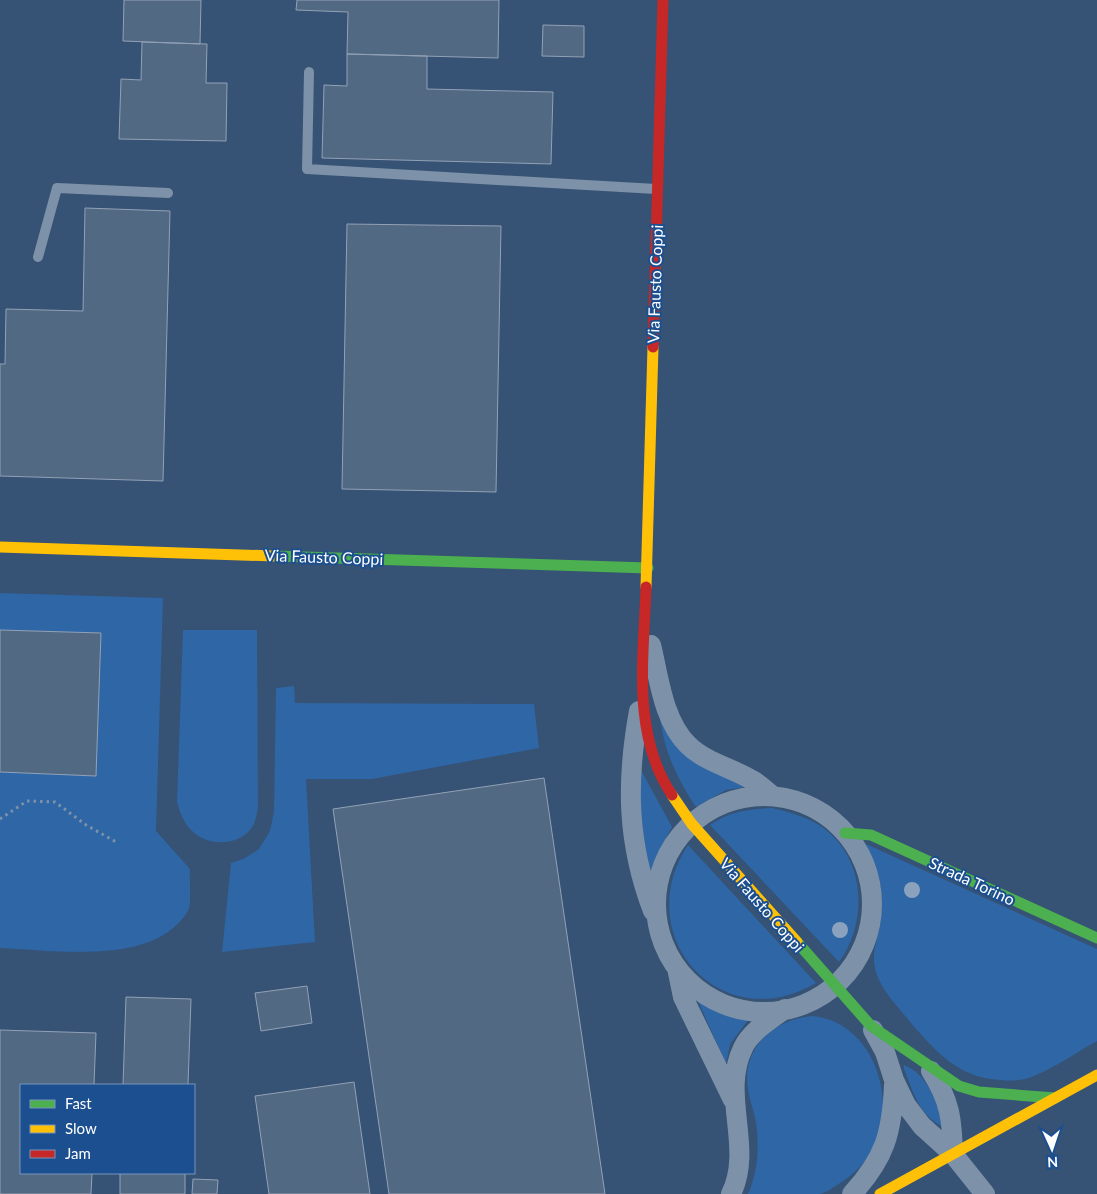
<svg xmlns="http://www.w3.org/2000/svg" width="1097" height="1194" viewBox="0 0 1097 1194" font-family="Lato,sans-serif">
  <style>
    .green { fill: #2f66a5 }
    .building { fill: #526984; stroke: #92a2b6 }
    .lines { fill: none; stroke-linecap: round; stroke-linejoin: round }
    .path { stroke: #7d92a8; stroke-width: 3; stroke-dasharray: 2.5 4; stroke-linecap: butt }
    .lane { stroke: #7d92a8; stroke-width: 10 }
    .street { stroke: #7d92a8; stroke-width: 20 }
    .fast { stroke: #4caf50; stroke-width: 11 }
    .slow { stroke: #ffc107; stroke-width: 11 }
    .jam { stroke: #c62828; stroke-width: 11 }
    .tree { fill: #8aa2be }
    .labels { text-anchor: middle; stroke-width: 4; stroke-linejoin: round; paint-order: stroke }
    .street-label { font-size: 16px; fill: #fff; stroke: #1b4f8f }
  </style>
  <rect width="100%" height="100%" fill="#365274"/>
  <!-- green -->
  <path class="green" d="M0,593L163,598L156,831L190,869C189,878 192,904 188,911C154,967 55,950 0,948Z
    M183,630H257L258,807C257,813 256,820 253,826C240,847 207,847 191,830C183,822 180,812 177,802Z
    M294,686L295,703L534,704L539,748L372,779H306L315,942L222,952L231,863L243,859L259,849L270,831L274,811L276,688Z
    M660,717L746,787L726,790L696,807C677,779 664,751 660,717Z
    M641,770L672,827L655,859L648,882L636,813Z
    M772,808C789,812 804,816 819,825C866,855 869,921 839,962L710,825C729,811 750,809 772,808Z
    M866,844L1097,949V1041C1076,1053 1055,1067 1034,1076C1022,1081 1012,1081 1000,1080C959,1078 936,1052 911,1023C897,1005 876,986 874,962C873,951 877,940 879,929C885,894 881,876 866,844Z
    M688,845L816,983C722,1039 628,936 688,845Z
    M698,1001L727,1014L749,1019L730,1044L726,1064Z
    M812,1016C869,1021 896,1090 877,1140C870,1159 854,1175 837,1185C832,1188 826,1193 820,1194C805,1194 766,1194 748,1194C757,1174 759,1152 757,1130C756,1116 750,1103 748,1089C741,1048 774,1019 812,1016Z
    M904,1065C928,1074 938,1104 943,1127C919,1115 913,1092 904,1069Z"/>
  <!-- building -->
  <path class="building" d="M124,0H201L200,44L123,41Z
    M297,0H499L498,58L347,54L348,12L296,10Z
    M543,25L584,26V57L542,56Z
    M142,42L207,44L206,83H227L226,141L119,139L121,79L141,80Z
    M347,54L427,56V89L553,92L551,164L322,158L324,85L347,86Z
    M85,208L170,211L163,481L0,476V364H5L6,309L83,311Z
    M347,224L501,226L496,492L342,489Z
    M0,630L101,633L96,776L0,772Z
    M544,778L605,1194H389L333,809Z
    M307,986L312,1023L261,1031L255,993Z
    M126,997L191,999L188,1085H123Z
    M0,1030L96,1033L94,1085H21V1173H92L91,1194H0Z
    M354,1082L370,1194H269L255,1096Z
    M120,1173H185V1194H120Z
    M193,1179L218,1180L217,1194H192Z"/>
  <g class="lines">
    <!-- path -->
    <path class="path" d="M0,819L27,801L55,802L86,825L118,843"/>
    <!-- lane -->
    <path class="lane" d="M309,72L307,169L656,189
      M38,257L57,188L168,193"/>
    <!-- street -->
    <path class="street" d="M651,645C659,677 663,721 688,745C705,762 732,768 752,780C760,784 766,791 773,796
      M639,711C626,782 627,843 653,911
      M656 904a108 108 0 1 1 216 0a108 108 0 1 1-216 0Z
      M677,968L683,997L733,1100
      M873,1030L885,1052L894,1080L906,1105L922,1126L953,1154L985,1194
      M931,1071C950,1101 952,1119 953,1154
      M731,1194C754,1147 720,1095 743,1048C750,1032 771,1019 785,1009
      M852,1194C885,1158 892,1133 894,1085"/>
    <!-- fast -->
    <path class="fast" d="M274,556L648,568
      M845,833L871,835L1097,938
      M797,942L871,1026L959,1086L979,1092L1055,1098"/>
    <!-- slow -->
    <path class="slow" d="M0,547L274,556
      M646,587L653,347
      M672,795L691,823L797,942
      M880,1194L1097,1075"/>
    <!-- jam -->
    <path class="jam" d="M653,347L663,0
      M646,587C644,656 631,734 672,795"/>
  </g>
  <!-- trees -->
  <g class="tree">
    <circle cx="912" cy="890" r="8"/>
    <circle cx="840" cy="930" r="8"/>
  </g>
  <g class="labels">
    <!-- street labels -->
    <g class="street-label">
      <text transform="translate(655 284) rotate(-88)" y="6">Via Fausto Coppi</text>
      <text transform="translate(324 557) rotate(2)" y="6">Via Fausto Coppi</text>
      <text transform="translate(972 881) rotate(25)" y="6">Strada Torino</text>
      <text transform="translate(762 905) rotate(49)" y="6">Via Fausto Coppi</text>
    </g>
  </g>
  <!-- legend -->
  <rect x="20" y="1084" width="175" height="90" fill="#1b4f8f" stroke="#7695bc"/>
  <rect x="30" y="1100" width="25" height="8" fill="#4caf50" stroke="#7695bc"/>
  <text x="65" y="1109" font-size="15" fill="#ffffff">Fast</text>
  <rect x="30" y="1125" width="25" height="8" fill="#ffc107" stroke="#7695bc"/>
  <text x="65" y="1134" font-size="15" fill="#ffffff">Slow</text>
  <rect x="30" y="1150" width="25" height="8" fill="#c62828" stroke="#7695bc"/>
  <text x="65" y="1159" font-size="15" fill="#ffffff">Jam</text>
  <!-- north arrow -->
  <g transform="translate(1052 1149) rotate(177)" stroke="#1b4f8f" stroke-width="4" paint-order="stroke">
  <path d="M0-4L9 19L0 12L-9 19Z" fill="#ffffff"/>
  <text y="-8" font-size="14" font-weight="bold" text-anchor="middle" fill="#ffffff">N</text>
  </g>
</svg>
